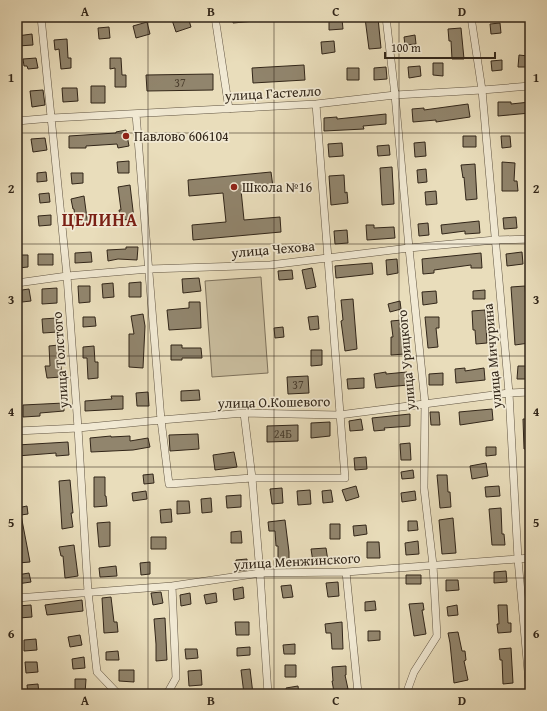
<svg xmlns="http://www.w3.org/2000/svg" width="547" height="711" viewBox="0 0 547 711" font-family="'Gentium Book Plus',serif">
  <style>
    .green { fill: #cabe9f; stroke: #7e725c }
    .building { fill: #91856d; stroke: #322619 }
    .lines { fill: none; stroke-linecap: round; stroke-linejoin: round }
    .street-casing { stroke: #605442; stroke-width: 8 }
    .street { stroke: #f1e9d3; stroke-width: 7 }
    .grid { fill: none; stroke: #322619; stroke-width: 1; stroke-opacity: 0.55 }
    .poi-dot { fill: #8f2418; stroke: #f1e9d3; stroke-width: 1.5 }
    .labels { text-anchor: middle; stroke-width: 3.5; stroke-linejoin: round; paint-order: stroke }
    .number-label { font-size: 12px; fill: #4a3e2e }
    .street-label { font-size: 14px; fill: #322619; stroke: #f1e9d3 }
    .poi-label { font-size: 14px; fill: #322619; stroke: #f1e9d3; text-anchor: start }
    .district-label { font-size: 18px; font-weight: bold; letter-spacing: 1px; fill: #7a1f14; stroke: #f1e9d3 }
    .neatline { fill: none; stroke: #322619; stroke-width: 1.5 }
    .grid-label { font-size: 13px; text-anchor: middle; font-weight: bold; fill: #322619 }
  </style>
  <rect width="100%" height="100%" fill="#e9ddbb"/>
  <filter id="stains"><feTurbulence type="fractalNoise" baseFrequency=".005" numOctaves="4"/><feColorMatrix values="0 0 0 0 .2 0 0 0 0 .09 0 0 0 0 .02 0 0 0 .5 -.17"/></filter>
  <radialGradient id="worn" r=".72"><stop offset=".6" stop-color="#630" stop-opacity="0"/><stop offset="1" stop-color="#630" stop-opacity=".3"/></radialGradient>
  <!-- green -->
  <path class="green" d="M261,277L268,373L212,377L205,281Z"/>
  <!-- building -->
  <path class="building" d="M181,17H188L191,27L176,32L172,20Z
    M233,17H255V21L233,23Z
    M365,18H378L381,48L369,49Z
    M342,19L343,29L329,30V20Z
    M147,22L150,34L136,38L133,26Z
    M500,23L501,33L491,34L490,24Z
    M109,27L110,38L99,39L98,28Z
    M461,28L464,59H452L451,41H449L448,29Z
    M32,34L33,45L18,46L17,36Z
    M415,35L416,44L405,45L404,37Z
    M67,39L68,58H71V68L61,69L59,49L55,50L54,40Z
    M334,41L335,52L322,54L321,42Z
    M519,55L528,56L527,67H518Z
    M36,58L38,68L28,69L27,66H24L23,59Z
    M110,58H121L122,75H126V87H115V68L110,69Z
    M502,60V70L492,71L491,61Z
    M433,63H443V76L433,75Z
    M304,65L305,80L253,83L252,68Z
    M420,66L421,76L409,78L408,67Z
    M386,67L387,79L374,80V68Z
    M347,68H359V80H347Z
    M213,74V90L147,91L146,75Z
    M91,86H105V103H91Z
    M62,88H77L78,101L63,102Z
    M43,90L45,105L32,107L30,91Z
    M498,102H511V104L530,102V113L498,116Z
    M468,104L470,117L436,122V120L413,122L412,109L424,108V110Z
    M386,114V124L363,126L364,129L324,131V118L337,117V119Z
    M126,130L129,146L118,148L117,144L86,146V148H69V136L116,133V132Z
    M463,136H476V147H463Z
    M501,136H510L511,147L502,148Z
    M45,138L47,150L33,152L31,139Z
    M425,142L426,156L415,157L414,143Z
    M342,143L343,156L329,157L328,144Z
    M389,145L390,155L378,156L377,146Z
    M129,161V173H118L117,162Z
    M502,162L515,163L514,181H517L518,191H502Z
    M475,164L477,199L466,200L464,177L463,178L461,165Z
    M392,167L394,204L382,205L380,168Z
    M426,169L427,182L418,183L417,170Z
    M46,172L47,181L37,182V173Z
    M271,172L273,187L241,190L244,220L280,217L281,232L193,240L192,225L226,222L223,193L189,196L188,180Z
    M71,173H83V183L72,184Z
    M344,175L345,193L347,192L348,203L331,205L329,176Z
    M130,185L134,219L121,220L119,210H121L118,187Z
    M436,191L437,204L426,205L425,192Z
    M49,193L50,202L40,203L39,194Z
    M84,196L88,226L76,227L74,209H73L71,199Z
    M51,215V225L39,226L38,216Z
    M516,217L517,228L504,229L503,218Z
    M479,221L480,233L465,234V231L442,234L441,225Z
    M428,223L429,235L419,236L418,224Z
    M366,225H374V228L394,227L395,238L367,240Z
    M347,230L348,243L335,244L334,231Z
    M126,247H138L137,260L118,259L108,261L107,250L126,249Z
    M91,252L92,262L75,263V253Z
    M522,252L523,264L507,266L506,254Z
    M481,253L482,268H471V265L434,270V273L423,274L422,259Z
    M38,254H53V265H38Z
    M17,255H28V267L18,268Z
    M397,259L398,273L387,275L386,260Z
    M372,263L373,274L336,278L335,266Z
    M312,268L316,287L306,289L302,270Z
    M292,270L293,279L279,280L278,271Z
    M199,278L201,291L183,293L182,279Z
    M141,282V297H129V283Z
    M113,283L114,297L103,298L102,284Z
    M78,286H90V302L79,303Z
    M525,286L528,326H526L529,343L515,345L511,287Z
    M57,288V303L42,304V289Z
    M29,289L31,301L22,302V290Z
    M485,290V299H473V291Z
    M436,291L437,303L423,305L422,292Z
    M353,299L357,349L345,351L341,321L343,320L341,300Z
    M400,301L401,309L390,312L388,304Z
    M189,302H200L201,328L169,330L167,310L189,308Z
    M485,310L487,343L476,344L475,330H473L472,311Z
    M143,314L145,326L143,368L129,367V334H134L131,316Z
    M318,316L319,329L310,330L308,317Z
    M83,317H95L96,326L83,327Z
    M425,317H439V328H436L438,347L428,348Z
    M57,318L58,332L43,333L42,319Z
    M402,320L405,354L391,355V337H393L391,321Z
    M283,327L284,337L275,338L274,328Z
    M59,345L62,377L47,378L45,366H50L49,346Z
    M171,345H182V348H201L202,358H182V360H171Z
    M94,346L95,362H98V378L88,379L87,358H83V347Z
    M311,350H322V365L311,366Z
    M518,366H529V379H517Z
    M465,368V371L484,368L485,380L456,383L455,369Z
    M386,372V374L407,372L408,385L376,388L374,374Z
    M443,373V385H429V374Z
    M308,376L309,393L288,394L287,377Z
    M364,378V388L348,389L347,379Z
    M199,390L200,400L181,401V391Z
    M148,392L149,406H137L136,393Z
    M111,396H123V409L85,411V401L112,399Z
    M64,403V411L40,413V416L23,417V405Z
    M492,409L493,420L460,425L459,412Z
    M430,412H439L440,425H431Z
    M410,414V426L384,428L385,430L374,431L372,418Z
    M361,419L363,430L350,431L349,421Z
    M523,419H530V449H524Z
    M330,422V436L311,438V423Z
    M298,425V441L267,442V426Z
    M198,434L199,449L170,451L169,435Z
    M111,436V437L130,436V441L148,438L150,447L133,450L91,452L90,438Z
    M68,442L69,455L56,456V453L17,456V445Z
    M410,443L411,460H401L400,444Z
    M486,447H496V455L486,456Z
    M234,452L237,467L215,470L213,455Z
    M366,457L367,469L355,470L354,458Z
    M486,463L488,476L472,479L470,466Z
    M413,470L414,478L402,479L401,472Z
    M153,474L154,483L144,484L143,475Z
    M437,475H447L448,492H450L451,507L440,508Z
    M94,477H105V496H106L107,506L94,507Z
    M70,480L73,513H71L73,527L62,529L59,481Z
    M356,486L359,497L346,501L342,490Z
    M499,486L500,496L486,497L485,487Z
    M282,488L283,503L272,504L270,489Z
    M310,490L311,504L298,505L297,491Z
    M331,490L333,502L323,503L322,491Z
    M146,491L147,499L133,501L132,493Z
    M415,491L416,500L402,502L401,493Z
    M241,495V507L227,508L226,496Z
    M211,498L212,512L202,513L201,499Z
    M177,501H189L190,513L177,514Z
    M27,506L28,514L21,515L30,562L18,563L17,553V508Z
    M501,508L502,534H504L505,545H492L489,509Z
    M171,509L172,522L161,523L160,510Z
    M453,518L456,553L442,554L439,520Z
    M285,520L289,552V565H278V546H276L275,531H269L268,522Z
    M408,521H417L418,530L408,531Z
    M110,522V546L99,547L97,523Z
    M330,524H340V539H330Z
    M366,525L367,534L354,536L353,526Z
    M241,531L242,543H231V532Z
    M151,537H166V549H151Z
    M418,541L419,554L406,555L405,543Z
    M367,542H379L380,558H367Z
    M74,545L78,576L65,578L63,556H61L59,547Z
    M326,548L328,561L313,562L311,549Z
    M247,559V570L236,571V560Z
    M150,562V574L141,575L140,563Z
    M116,566L117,576L100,577L99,568Z
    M506,571L507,582L494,583V572Z
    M29,573L31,582L17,584V575Z
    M406,575H421V584H406Z
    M446,580H458L459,590L446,591Z
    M338,582L339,596L328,597L326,583Z
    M291,585L293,597L283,598L281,586Z
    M243,587L244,598L234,600L233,589Z
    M161,592L163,603L153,605L151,593Z
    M190,593L191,604L181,606L180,595Z
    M216,593L217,602L206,604L204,595Z
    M111,597L114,622H117L118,632L104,633L102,598Z
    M82,600L83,611L47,615L45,605Z
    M375,601L376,610L365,611V602Z
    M423,603L424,610H422L426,634L414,636L409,604Z
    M31,605L32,617L19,618L18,606Z
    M457,605L458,615L448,616L447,607Z
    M498,605H507L508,623H511V632L498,633L497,624H499Z
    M165,618L167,660L156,661V644L154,619Z
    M235,622H249V635H236Z
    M342,622L343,649H332L331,633H326L325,624Z
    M368,631H380V640L368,641Z
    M458,632L462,651H465L466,660L464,661L468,680L454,683L450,643L448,633Z
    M80,635L82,645L70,647L68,637Z
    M36,639L37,650L24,651V640Z
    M295,644V654H284L283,645Z
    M250,647V655L237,656V648Z
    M511,648L513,683L503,684L502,660H500L499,649Z
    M185,649H197L198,658L186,659Z
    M118,651L119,660H106V652Z
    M84,657L85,668L73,669L72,659Z
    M25,662H37L38,672L26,673Z
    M285,665H296V677H285Z
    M346,666V675H345L348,689L334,692L332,681H333L332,667Z
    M250,669L253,694H244L241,670Z
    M119,670H134V682L119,681Z
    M201,670L202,685L189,686L188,671Z
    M75,679H86L85,694H75Z
    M38,684L39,694H28L27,685Z
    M298,686L299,694H287L286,688Z"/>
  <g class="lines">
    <defs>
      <path id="street" d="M41,17L67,276L78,428L88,592L97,672L118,694
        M215,17L229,109
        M386,17L395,95L409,248L425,403L424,488L433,565L437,636L414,672L406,694
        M471,17L482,90L509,393L518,559L530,694
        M136,114L161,420L169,484L252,478L260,573L268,694
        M17,121L52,118L316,104L395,95L482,90L530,86
        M17,283L67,276L149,269L270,265L409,248L495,240L530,239
        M244,413L252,478H345L316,104
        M17,431L78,428L161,420L244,413L339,415L509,393L530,392
        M346,572L358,693L362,694
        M17,598L172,586L260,573L346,572L530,558
        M167,694L176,678L172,586"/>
    </defs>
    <!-- street casing -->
    <use href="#street" class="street-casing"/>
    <!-- street -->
    <use href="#street" class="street"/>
  </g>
  <!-- grid -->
  <path class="grid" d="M148,17V694M274,17V694M399,17V694M17,133H530M17,244H530M17,356H530M17,467H530M17,578H530"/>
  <!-- markers -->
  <g class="poi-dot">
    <circle cx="126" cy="136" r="4"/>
    <circle cx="234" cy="187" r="4"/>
  </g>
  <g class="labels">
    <!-- number labels -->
    <g class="number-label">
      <text x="180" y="87">37</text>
      <text x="298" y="389">37</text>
      <text x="283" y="438">24Б</text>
    </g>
    <!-- street labels -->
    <g class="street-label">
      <text transform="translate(273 93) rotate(-3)" y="5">улица Гастелло</text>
      <text transform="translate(273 249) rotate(-5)" y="5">улица Чехова</text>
      <text transform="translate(492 356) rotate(-95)" y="5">улица Мичурина</text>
      <text transform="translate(60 360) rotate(-94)" y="5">улица Толстого</text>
      <text transform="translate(406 360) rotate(-95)" y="5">улица Урицкого</text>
      <text transform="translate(274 402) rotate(-1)" y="5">улица О.Кошевого</text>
      <text transform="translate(297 561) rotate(-3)" y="5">улица Менжинского</text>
    </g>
    <!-- poi labels -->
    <g class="poi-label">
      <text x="134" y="141">Павлово 606104</text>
      <text x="242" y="192">Школа №16</text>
    </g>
    <!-- district labels -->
    <g class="district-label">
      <text x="100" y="226">ЦЕЛИНА</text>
    </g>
  </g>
  <!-- margin -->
  <rect width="547" height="711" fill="none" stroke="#e9ddbb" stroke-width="44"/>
  <!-- scale -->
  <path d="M385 52v6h110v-6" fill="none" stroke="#322619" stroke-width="2"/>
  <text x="391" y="52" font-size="12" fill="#322619" stroke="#f1e9d3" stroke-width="3" paint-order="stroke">100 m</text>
  <rect x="22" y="22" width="503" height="667" class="neatline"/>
  <g class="grid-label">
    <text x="85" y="16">A</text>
    <text x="211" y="16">B</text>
    <text x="336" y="16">C</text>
    <text x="462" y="16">D</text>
    <text x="11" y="82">1</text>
    <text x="536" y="82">1</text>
    <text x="11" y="193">2</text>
    <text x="536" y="193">2</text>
    <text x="11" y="304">3</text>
    <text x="536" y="304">3</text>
    <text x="11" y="416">4</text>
    <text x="536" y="416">4</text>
    <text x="11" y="527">5</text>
    <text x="536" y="527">5</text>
    <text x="11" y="638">6</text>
    <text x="536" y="638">6</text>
    <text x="85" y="705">A</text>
    <text x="211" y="705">B</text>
    <text x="336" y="705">C</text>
    <text x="462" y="705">D</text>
  </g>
  <rect width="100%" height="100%" filter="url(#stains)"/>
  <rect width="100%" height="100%" fill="url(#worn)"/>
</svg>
